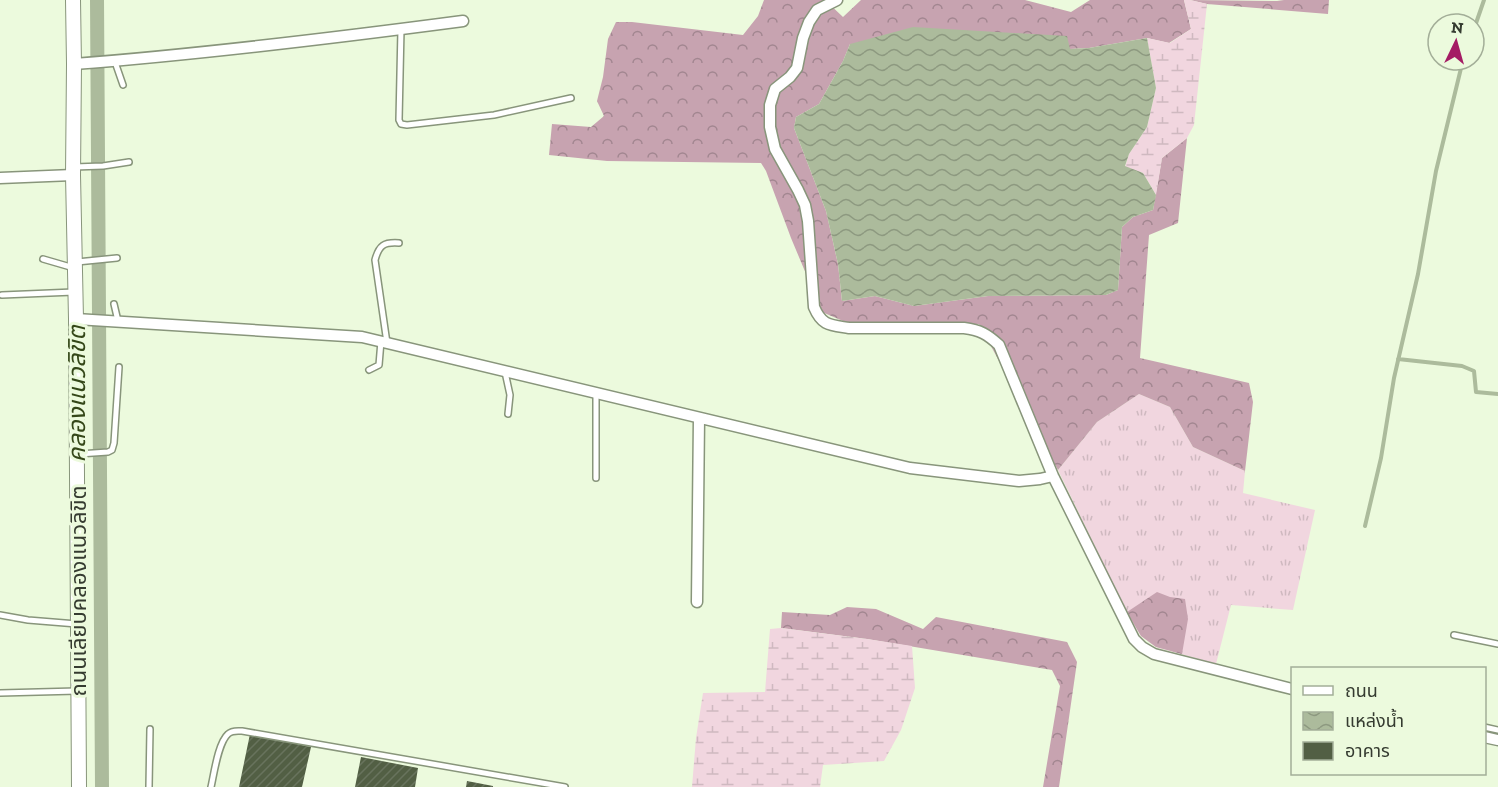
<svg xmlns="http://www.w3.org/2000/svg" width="1498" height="787" viewBox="0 0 1498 787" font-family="'Zilla Slab','Noto Sans Thai',serif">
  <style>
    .grass { fill: url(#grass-tufts) }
    .forest { fill: url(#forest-crowns) }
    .wetland { fill: url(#wetland-marsh) }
    .water { fill: url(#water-waves) }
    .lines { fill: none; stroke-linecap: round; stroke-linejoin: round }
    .stream { stroke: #acbb9c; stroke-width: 4 }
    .canal { stroke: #acbb9c; stroke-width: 14 }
    .building { fill: url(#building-hatch) }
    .service-casing { stroke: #88957b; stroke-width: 8 }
    .minor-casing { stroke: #88957b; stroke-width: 13 }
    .tertiary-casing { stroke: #88957b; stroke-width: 16 }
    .service { stroke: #fff; stroke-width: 5 }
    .minor { stroke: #fff; stroke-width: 10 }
    .tertiary { stroke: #fff; stroke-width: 14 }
    .labels { text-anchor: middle; stroke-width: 6; stroke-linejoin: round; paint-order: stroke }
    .street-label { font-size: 22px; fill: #353b30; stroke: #ecfadd }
    .water-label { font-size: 24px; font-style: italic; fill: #344718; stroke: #ecfadd }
  </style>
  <defs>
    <pattern id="grass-tufts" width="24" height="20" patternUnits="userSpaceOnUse" patternTransform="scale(1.5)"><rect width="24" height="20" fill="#f1d6df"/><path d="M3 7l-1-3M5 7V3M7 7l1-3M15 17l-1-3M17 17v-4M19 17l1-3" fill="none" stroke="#cfb9c0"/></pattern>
    <pattern id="forest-crowns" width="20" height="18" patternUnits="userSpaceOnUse" patternTransform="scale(1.5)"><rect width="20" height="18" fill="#c7a3b0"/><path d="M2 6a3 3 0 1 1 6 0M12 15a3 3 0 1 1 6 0" fill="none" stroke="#a28690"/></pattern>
    <pattern id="wetland-marsh" width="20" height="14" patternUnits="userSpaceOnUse" patternTransform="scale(1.5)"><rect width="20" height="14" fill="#f1d6df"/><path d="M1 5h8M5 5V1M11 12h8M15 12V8" fill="none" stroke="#cfb9c0"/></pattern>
    <pattern id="water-waves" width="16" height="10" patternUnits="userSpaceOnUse" patternTransform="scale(1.5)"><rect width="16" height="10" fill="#acbb9c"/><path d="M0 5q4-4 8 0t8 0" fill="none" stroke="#8d9980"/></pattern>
    <pattern id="building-hatch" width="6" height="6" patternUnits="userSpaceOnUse" patternTransform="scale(1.5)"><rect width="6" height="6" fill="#525f44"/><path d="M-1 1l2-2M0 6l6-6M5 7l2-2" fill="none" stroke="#68735d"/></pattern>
  </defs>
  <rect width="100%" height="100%" fill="#ecfadd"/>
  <!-- grass -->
  <path class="grass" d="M1139,394L1170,407L1193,447L1245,471L1243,493L1315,510L1293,610L1231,605L1216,664L1156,647L1141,636L1129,617L1058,470L1097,422Z"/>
  <!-- forest -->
  <path class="forest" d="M764,0H825L843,17L861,0H1025L1071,12L1090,0H1184L1191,29L1169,43L1147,38L1089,48L1070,49L850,44L843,61L819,104L796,117L794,128L826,211L838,264L842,301L875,296L914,306L988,296L1106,295L1118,290L1122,227L1133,217L1153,210L1162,158L1187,138L1178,223L1149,235L1140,358L1249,383L1253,402L1245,471L1193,447L1170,407L1139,394L1097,422L1058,470L979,324H850L822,312L791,238L766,171L761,163L607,161L549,155L552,124L591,127L604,116L597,101L603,77L608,39L616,22H632L743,35L758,16Z
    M1190,0L1277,1L1284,0H1329L1328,14L1207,4Z
    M1157,592L1170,597L1185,599L1188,619L1182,654L1156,647L1141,636L1127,612Z
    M847,607L876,609L923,629L936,617L1067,642L1077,662L1059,787H1043L1060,686L1052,670L867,639L781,628L782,612L830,615Z"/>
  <!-- wetland -->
  <path class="wetland" d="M1184,0H1190L1207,4L1194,125L1187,138L1162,158L1156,195L1143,173L1125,167L1129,154L1147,127L1156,88L1147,38L1170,43L1191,29Z
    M781,628L867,639L912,646L915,688L901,730L884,761L823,765L820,787H692L696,738L703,693L765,692L770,629Z"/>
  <!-- water -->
  <path class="water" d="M913,27L1067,36L1070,49L1089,48L1147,38L1156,88L1147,127L1129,154L1125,166L1143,173L1156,195L1153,210L1133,217L1122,227L1118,290L1106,295L988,296L914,306L875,296L842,301L838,264L826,211L794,128L796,117L819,104L843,61L850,44Z"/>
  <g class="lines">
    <!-- stream -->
    <path class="stream" d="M1474,29L1484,0
      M1398,359L1462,366L1474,371L1476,392L1498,394
      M1365,526L1381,458L1394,378L1418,274L1436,171L1463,60"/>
    <!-- canal -->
    <path class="canal" d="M97,0L102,787"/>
  </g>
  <!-- building -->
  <path class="building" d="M250,734L311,747L302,787H239Z
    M361,757L418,768L415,787H355Z
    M467,781L493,786V787H466Z"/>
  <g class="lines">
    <defs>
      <path id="service" d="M401,29L399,120L401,124L407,125L494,115L571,98
        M115,62L123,85
        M74,167L103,166L129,162
        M43,259L74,268
        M77,262L117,258
        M2,295L74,292
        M114,304L118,321
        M387,343L375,260C379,245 384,242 399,243
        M369,370L379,365L381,341
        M505,372L510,395L508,414
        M596,393V478
        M79,454L108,452L112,450L114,443L119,367
        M0,615L28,620L77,624
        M1454,635L1498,644
        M0,693L77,691
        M1484,727L1498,730
        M149,787L150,729
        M211,787C214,774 218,743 228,734C232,730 237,731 242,731L565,787"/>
      <path id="minor" d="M837,0L817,10L809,22L803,38L797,68L790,77L775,89L770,105V127L775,149L798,190L805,205L808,221L814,307C822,326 830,325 849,328H964C980,330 987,334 999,345L1053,476L1134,639L1142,647L1154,654L1292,689
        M74,64C204,54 334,38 463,21
        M0,178L73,175
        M76,319L362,337L910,468L1019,481L1040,479L1053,476
        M697,602L699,418
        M1484,737L1498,740"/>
      <path id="tertiary" d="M73,0L74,64L73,175L76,319L79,787"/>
    </defs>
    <!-- service casing -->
    <use href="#service" class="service-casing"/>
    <!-- minor casing -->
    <use href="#minor" class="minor-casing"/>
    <!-- tertiary casing -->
    <use href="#tertiary" class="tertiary-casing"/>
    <!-- service -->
    <use href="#service" class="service"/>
    <!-- minor -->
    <use href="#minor" class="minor"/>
    <!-- tertiary -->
    <use href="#tertiary" class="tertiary"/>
  </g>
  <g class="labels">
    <!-- street labels -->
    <g class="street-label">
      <text transform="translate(78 591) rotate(-90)" y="8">ถนนเลียบคลองแนวลิขิต</text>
    </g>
    <!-- water labels -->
    <g class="water-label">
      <text transform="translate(77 394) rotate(-90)" y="8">คลองแนวลิขิต</text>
    </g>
  </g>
  <!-- legend -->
  <rect x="1291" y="667" width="195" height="108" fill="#ecfadd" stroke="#a3ae98" stroke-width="1.5"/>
  <rect x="1303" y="686" width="30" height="9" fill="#ffffff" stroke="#a3ae98" stroke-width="1.5"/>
  <text x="1345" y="697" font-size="18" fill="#353b30">ถนน</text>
  <rect x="1303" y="712" width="30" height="18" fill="url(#water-waves)" stroke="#a3ae98" stroke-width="1.5"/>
  <text x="1345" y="727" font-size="18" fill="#353b30">แหล่งน้ำ</text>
  <rect x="1303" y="742" width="30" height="18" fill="#525f44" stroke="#a3ae98" stroke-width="1.5"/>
  <text x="1345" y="757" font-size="18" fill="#353b30">อาคาร</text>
  <!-- north arrow -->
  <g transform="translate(1456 42) rotate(5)"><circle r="28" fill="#ecfadd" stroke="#a3ae98" stroke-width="1.5"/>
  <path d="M0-4.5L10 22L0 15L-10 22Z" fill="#a41b64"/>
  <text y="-9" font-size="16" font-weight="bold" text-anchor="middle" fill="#353b30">N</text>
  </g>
</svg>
